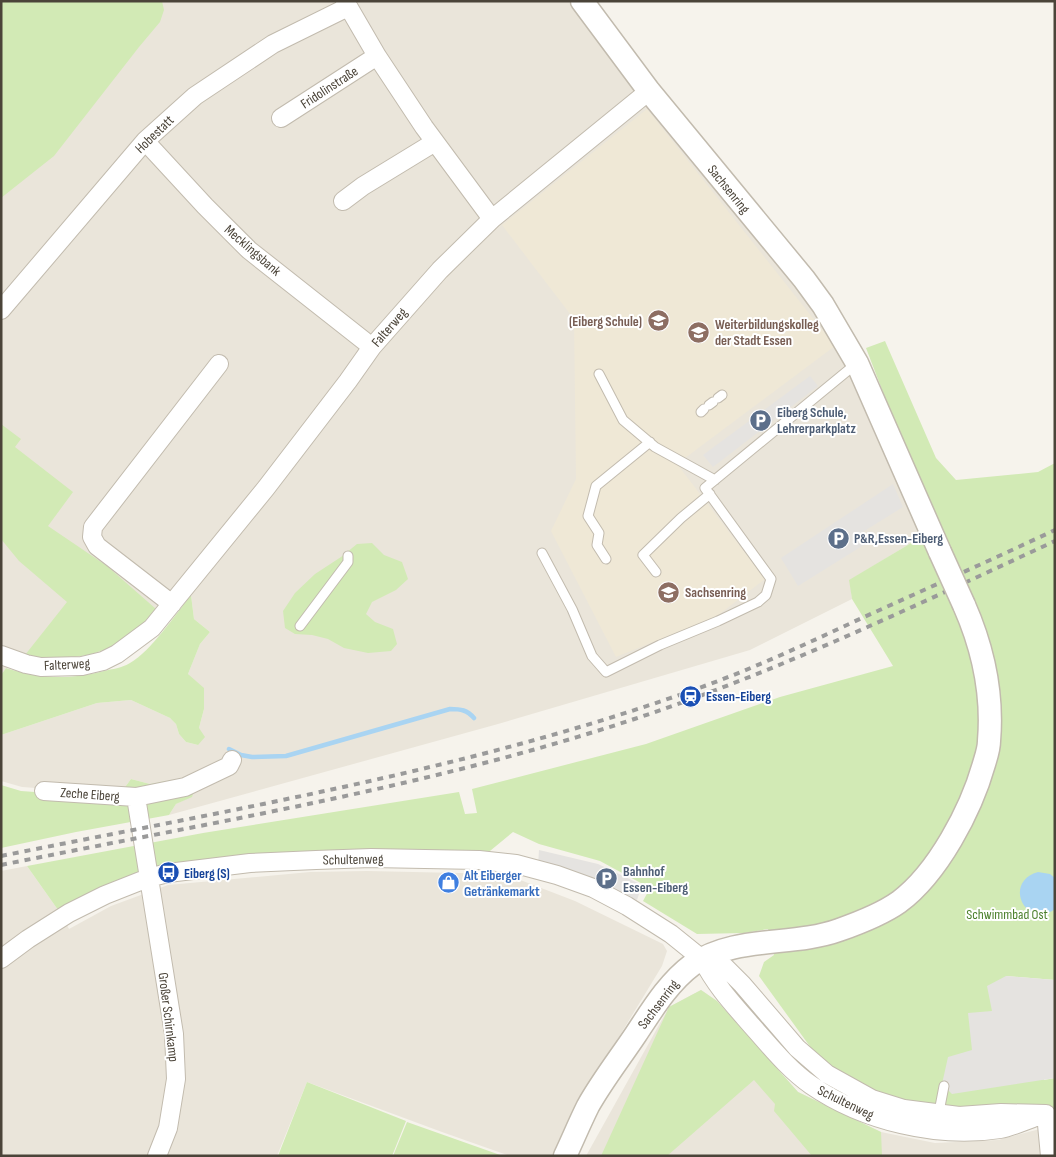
<svg xmlns="http://www.w3.org/2000/svg" width="1056" height="1157" viewBox="0 0 1056 1157" font-family="'Sofia Sans Condensed',sans-serif">
  <style>
    .residential { fill: #eae5da }
    .education { fill: #efe8d6 }
    .green { fill: #d2eab5 }
    .parking { fill: #e5e3e0 }
    .water { fill: #a9d4f2 }
    .lines { fill: none; stroke-linecap: round; stroke-linejoin: round }
    .stream { stroke: #a9d4f2; stroke-width: 4.5 }
    .service-casing { stroke: #c2bbae; stroke-width: 11 }
    .minor-casing { stroke: #c2bbae; stroke-width: 20 }
    .tertiary-casing { stroke: #c2bbae; stroke-width: 25 }
    .service { stroke: #fff; stroke-width: 9 }
    .minor { stroke: #fff; stroke-width: 18 }
    .tertiary { stroke: #fff; stroke-width: 22 }
    .rail { stroke: #9a9a9a; stroke-width: 4; stroke-dasharray: 6 6; stroke-linecap: butt }
    .tertiary-bridge-casing { stroke: #c2bbae; stroke-width: 25; stroke-linecap: butt }
    .tertiary-bridge { stroke: #fff; stroke-width: 22 }
    .labels { text-anchor: middle; stroke-width: 4; stroke-linejoin: round; paint-order: stroke }
    .street-label { font-size: 14px; fill: #4b4439; stroke: #fff }
    .education-label { font-size: 14px; font-weight: bold; fill: #785e54; stroke: #fff; text-anchor: start }
    .service-label { font-size: 14px; font-weight: bold; fill: #4e5e75; stroke: #fff; text-anchor: start }
    .transit-label { font-size: 14px; font-weight: bold; fill: #164399; stroke: #fff; text-anchor: start }
    .shop-label { font-size: 14px; font-weight: bold; fill: #366cbe; stroke: #fff; text-anchor: start }
    .park-label { font-size: 14px; fill: #4a7f2a; stroke: #fff }
  </style>
  <rect width="100%" height="100%" fill="#f6f3ec"/>
  <!-- residential -->
  <path class="residential" d="M1,1H568L649,106L844,346L921,537L850,580L852,599L750,650L498,724L169,815L176,804L192,796L188,777L150,784L131,779L120,794L22,787L1,781V735L97,703L131,700L170,718L176,724L179,734L186,742L198,745L199,728L204,709L188,674L200,644L210,632L194,619L191,595L156,609L138,629L112,646L93,654L34,657L24,655L6,668L1,675Z
    M27,866L63,917L69,929L111,906L168,885L310,872L367,871L505,874L575,901L663,944L667,951L662,966L580,1101L554,1156H510L442,1132L307,1082L277,1156H1V871Z
    M701,990L717,1001L798,1092L881,1132L935,1143L998,1140L1055,1125V1156H586L669,1007Z"/>
  <!-- education -->
  <path class="education" d="M647,109L835,346L677,464L765,579L717,616L616,657L551,531L576,479L574,319L502,225Z"/>
  <!-- green -->
  <path class="green" d="M1,1H162L164,10L160,22L139,47L54,156L1,198Z
    M885,341L936,458L956,480L1038,472L1055,463V980L1006,976L1044,1080L1055,1078V1112L1046,1114L938,1113L832,1077L759,976L764,962L774,955L768,929L744,933L697,934L643,901L650,888L600,861L539,844L513,832L479,860L208,867L63,917L27,866L203,833L459,792L465,814L477,813L472,789L646,744L780,697L893,666L852,599L849,580L938,527L917,481L866,348Z
    M1,424L21,439L15,447L73,492L48,526L107,566L156,609C150,615 144,623 138,629C107,657 64,663 25,655L67,602L19,561L1,539Z
    M372,543L384,555L402,562L408,579L396,590L372,602L366,614L375,622L393,629L397,644L391,651L368,653L344,648L328,639L312,635L295,634L285,628L283,611L295,593L315,574L341,557L357,544Z
    M191,595L194,619L210,632L200,644L188,674L204,688V709L199,728L205,737L198,745L186,742L179,734L176,724L170,718L131,700L97,703L1,735V675L6,668C41,679 68,680 104,671C112,669 122,668 130,663C151,651 175,615 191,595Z
    M188,777L195,788L192,797L176,804L169,815L76,832L1,848V785L21,791L117,798L131,779L150,784Z
    M701,990L717,1001L798,1092L881,1132L882,1156H812L774,1111L775,1104L754,1080L667,1156H601L669,1007Z
    M307,1082L406,1121L392,1156H278Z
    M407,1122L503,1156H393Z"/>
  <!-- parking -->
  <path class="parking" d="M810,376L818,386L713,467L703,455Z
    M893,484L903,507L861,533L867,543L798,586L781,558Z
    M539,850L598,864L642,885L637,900L569,873L538,866Z
    M1006,976L1055,980V1078L952,1094L942,1084L948,1057L972,1050L968,1013L992,1011L987,986Z"/>
  <!-- water -->
  <path class="water" d="M1038,872L1050,874L1055,878V909C1026,930 1002,882 1038,872Z"/>
  <g class="lines">
    <!-- stream -->
    <path class="stream" d="M229,749L241,755L252,757L286,756L450,709C461,709 467,710 474,718"/>
    <defs>
      <path id="service" d="M599,374L623,420L655,447L715,480
        M718,398L722,395
        M709,405L713,402
        M701,412L704,409
        M542,553L572,609L592,656L606,672L660,645L718,621L758,602L766,595L771,579L705,488L857,363
        M606,559L597,545L599,533L588,516L596,486L650,442
        M656,572L643,555L681,518L710,494
        M300,626L348,562V556
        M938,1117L944,1086"/>
      <path id="minor" d="M345,1L377,56L424,127L492,219
        M281,118L377,56
        M145,141L205,206L249,250L372,347
        M343,201L363,186L435,142
        M1,310L145,141L195,96L273,44L348,7
        M172,604L97,546L92,537L93,527L219,364
        M1,655L26,664L41,667L82,666L103,661L117,654L152,628L266,488L348,381L372,347L440,270L492,219L649,91
        M44,791L136,797L185,787L229,766L232,760
        M136,797L174,1034L176,1079L168,1128L157,1156
        M1,959L28,939L69,913L105,895L148,878L168,873L250,863L316,860L371,858L479,860L516,864L557,875L593,888L627,906L671,934L702,959L726,968L742,984L797,1048L827,1074L872,1099L904,1109L959,1116L1001,1113L1046,1114
        M702,959C716,986 732,1003 752,1026C770,1046 788,1069 811,1085C863,1121 938,1139 1000,1129C1011,1127 1022,1122 1033,1118
        M1046,1114L1050,1156"/>
      <path id="tertiary" d="M582,1L649,91L804,279L823,305L857,363L940,552
        M565,1156C573,1139 580,1122 588,1106C602,1081 620,1058 636,1034C652,1010 668,983 692,965C735,935 792,947 839,930C859,923 882,914 899,902C938,873 971,810 984,764C986,757 989,749 989,741C993,694 983,648 964,605"/>
    </defs>
    <!-- service casing -->
    <use href="#service" class="service-casing"/>
    <!-- minor casing -->
    <use href="#minor" class="minor-casing"/>
    <!-- tertiary casing -->
    <use href="#tertiary" class="tertiary-casing"/>
    <!-- service -->
    <use href="#service" class="service"/>
    <!-- minor -->
    <use href="#minor" class="minor"/>
    <!-- tertiary -->
    <use href="#tertiary" class="tertiary"/>
    <!-- rail -->
    <path class="rail" d="M1,856C235,809 474,769 699,688C755,668 808,643 862,618C926,589 991,560 1055,530
      M1,865C208,823 418,789 619,724C769,676 912,607 1055,541"/>
    <defs>
      <path id="tertiary-bridge" d="M940,552L964,605"/>
    </defs>
    <!-- tertiary-bridge casing -->
    <use href="#tertiary-bridge" class="tertiary-bridge-casing"/>
    <!-- tertiary-bridge -->
    <use href="#tertiary-bridge" class="tertiary-bridge"/>
  </g>
  <!-- icons -->
  <defs>
    <symbol id="school-disc" viewBox="-11 -11 22 22"><circle r="9.5" fill="#8d6e63" stroke="#fff"/><path d="M0-5L7-2L0 1L-7-2ZM-4 1L0 2.5L4 1V4Q0 6-4 4Z" fill="#fff"/></symbol>
    <symbol id="parking-disc" viewBox="-11 -11 22 22"><circle r="9.5" fill="#5c6f8a" stroke="#fff"/><path d="M-3.5-5.5H1a3.5 3.5 0 0 1 0 7H-1V5.5H-3.5ZM-1-3.4V-.6H.8a1.4 1.4 0 0 0 0-2.8Z" fill="#fff"/></symbol>
    <symbol id="station-disc" viewBox="-11 -11 22 22"><circle r="9.5" fill="#1a4fb4" stroke="#fff"/><path d="M-3-6H3Q5-6 5-4V2Q5 4 3 4L4.5 6H3L1.5 4h-3L-3 6H-4.5L-3 4Q-5 4-5 2V-4Q-5-6-3-6ZM-3.5-4v3h7v-3ZM-3.5 1v1.5H-2V1ZM2 1v1.5H3.5V1Z" fill="#fff"/></symbol>
    <symbol id="bus-disc" viewBox="-11 -11 22 22"><circle r="9.5" fill="#1a4fb4" stroke="#fff"/><path d="M-5-6H5V4H4V6H2V4H-2V6H-4V4H-5ZM-3.5-4V0h7V-4ZM-3.5 1.2v1.5H-2V1.2ZM2 1.2v1.5H3.5V1.2Z" fill="#fff"/></symbol>
    <symbol id="shop-disc" viewBox="-11 -11 22 22"><circle r="9.5" fill="#3f7fe0" stroke="#fff"/><path d="M-5-2.5h2.3a2.7 3.5 0 0 1 5.4 0H5L5.5 6h-11ZM-1.5-2.5h3a1.5 2.3 0 0 0-3 0Z" fill="#fff"/></symbol>
  </defs>
  <g fill-rule="evenodd">
    <use href="#school-disc" x="646" y="308" width="25" height="25"/>
    <use href="#school-disc" x="686" y="320" width="25" height="25"/>
    <use href="#parking-disc" x="748" y="408" width="25" height="25"/>
    <use href="#parking-disc" x="826" y="526" width="25" height="25"/>
    <use href="#school-disc" x="656" y="580" width="25" height="25"/>
    <use href="#station-disc" x="678" y="684" width="25" height="25"/>
    <use href="#bus-disc" x="156" y="860" width="25" height="25"/>
    <use href="#parking-disc" x="594" y="866" width="25" height="25"/>
    <use href="#shop-disc" x="436" y="870" width="25" height="25"/>
  </g>
  <g class="labels">
    <!-- street labels -->
    <g class="street-label">
      <text transform="translate(329 87) rotate(-33)" y="5">Fridolinstraße</text>
      <text transform="translate(154 134) rotate(-44)" y="5">Hobestatt</text>
      <text transform="translate(729 189) rotate(51)" y="5">Sachsenring</text>
      <text transform="translate(253 250) rotate(41)" y="5">Mecklingsbank</text>
      <text transform="translate(389 327) rotate(-49)" y="5">Falterweg</text>
      <text transform="translate(67 664) rotate(-3)" y="5">Falterweg</text>
      <text transform="translate(90 794) rotate(4)" y="5">Zeche Eiberg</text>
      <text transform="translate(353 859) rotate(-1)" y="5">Schultenweg</text>
      <text transform="translate(658 1004) rotate(-53)" y="5">Sachsenring</text>
      <text transform="translate(169 1017) rotate(83)" y="5">Großer Schirnkamp</text>
      <text transform="translate(846 1102) rotate(26)" y="5">Schultenweg</text>
    </g>
    <!-- education labels -->
    <g class="education-label">
      <text x="642" y="326" text-anchor="end">(Eiberg Schule)</text>
      <text x="715" y="329">Weiterbildungskolleg<tspan x="715" dy="16">der Stadt Essen</tspan></text>
      <text x="685" y="597">Sachsenring</text>
    </g>
    <!-- service labels -->
    <g class="service-label">
      <text x="777" y="417">Eiberg Schule,<tspan x="777" dy="16">Lehrerparkplatz</tspan></text>
      <text x="854" y="543">P&amp;R,Essen-Eiberg</text>
      <text x="623" y="876">Bahnhof<tspan x="623" dy="16">Essen-Eiberg</tspan></text>
    </g>
    <!-- transit labels -->
    <g class="transit-label">
      <text x="706" y="701">Essen-Eiberg</text>
      <text x="184" y="878">Eiberg (S)</text>
    </g>
    <!-- shop labels -->
    <g class="shop-label">
      <text x="464" y="880">Alt Eiberger<tspan x="464" dy="16">Getränkemarkt</tspan></text>
    </g>
    <!-- park labels -->
    <g class="park-label">
      <text x="1007" y="919">Schwimmbad Ost</text>
    </g>
  </g>
  <!-- border -->
  <rect width="1056" height="1157" fill="none" stroke="#4b4439" stroke-width="5"/>
</svg>
